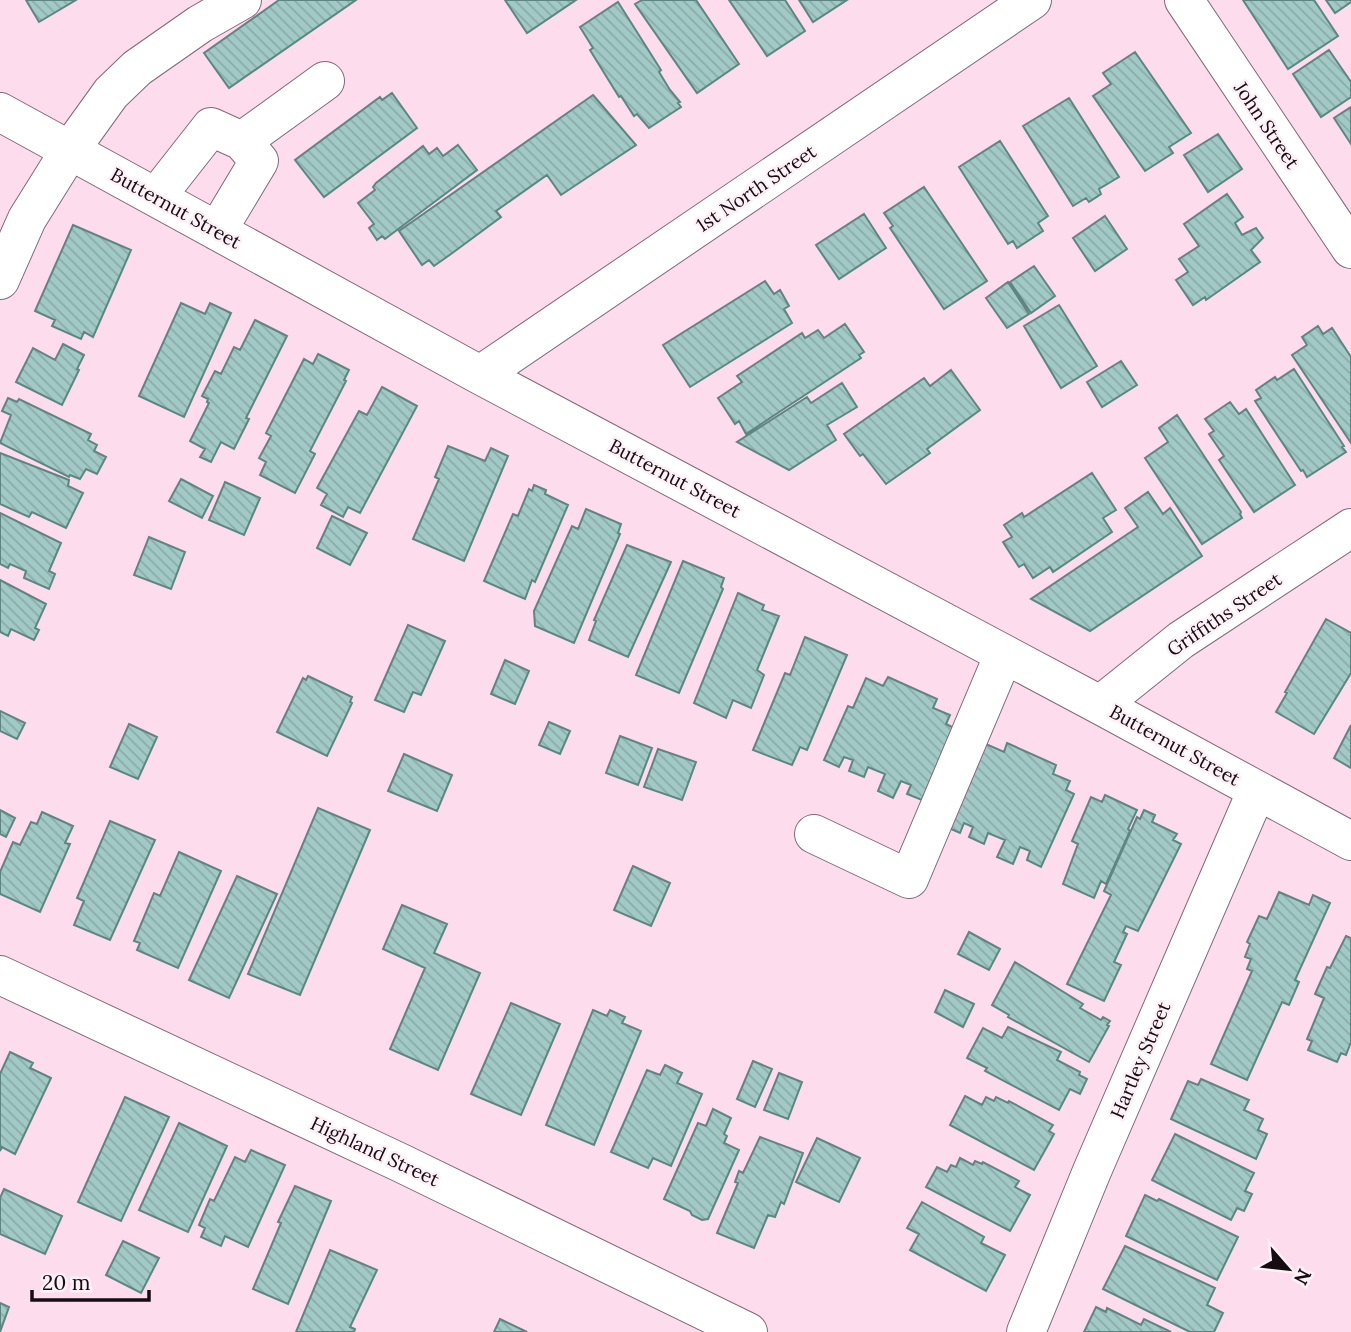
<svg xmlns="http://www.w3.org/2000/svg" width="1351" height="1332" viewBox="0 0 1351 1332" font-family="Lora,serif">
  <style>
    .building { fill: url(#building-back-hatch); stroke: #5f8582; stroke-width: 2 }
    .lines { fill: none; stroke-linecap: round; stroke-linejoin: round }
    .minor-casing { stroke: #846878; stroke-width: 40 }
    .minor { stroke: #fff; stroke-width: 38 }
    .labels { text-anchor: middle; stroke-width: 5; stroke-linejoin: round; paint-order: stroke }
    .street-label { font-size: 19px; fill: #160c12; stroke: #fdf0f7 }
  </style>
  <defs>
    <pattern id="building-back-hatch" width="6" height="6" patternUnits="userSpaceOnUse" patternTransform="scale(1.75)"><rect width="6" height="6" fill="#a1c9c6"/><path d="M-1 5l2 2M0 0l6 6M5-1l2 2" fill="none" stroke="#8aaba9"/></pattern>
  </defs>
  <rect width="100%" height="100%" fill="#fddcee"/>
  <!-- building -->
  <path class="building" d="M26,0H76L39,22Z
    M279,0H356L229,88L204,53Z
    M505,0H576L527,33Z
    M642,0H696L739,64L697,93L635,4Z
    M729,0H785L805,31L767,56Z
    M799,0H847L813,22Z
    M1243,0H1314L1338,36L1288,69Z
    M1326,0H1351V2L1335,13Z
    M618,2L661,70L659,72L670,90L680,102L678,103L681,107L649,128L637,114L634,116L621,96L619,97L590,50L593,48L580,27Z
    M1329,50L1351,82V97L1321,117L1293,74Z
    M1135,52L1191,133L1169,147L1173,153L1145,171L1093,96L1111,84L1103,73Z
    M392,93L417,128L324,197L295,160L380,97L382,100Z
    M593,95L636,145L561,195L547,175L496,211L501,217L451,254L434,266L429,260L422,265L399,231Z
    M1069,98L1119,177L1099,189L1101,194L1089,202L1086,198L1073,206L1023,126Z
    M1351,107V144L1334,118Z
    M1218,134L1242,169L1208,192L1184,155Z
    M1000,141L1048,216L1038,223L1043,231L1017,248L1013,241L1008,244L959,167Z
    M458,145L477,170L385,239L382,236L377,240L369,228L374,224L358,203L375,190L373,187L376,183L423,146L429,154L437,148L443,156Z
    M924,187L987,281L944,309L890,228L893,226L884,213Z
    M1227,194L1243,217L1235,223L1242,235L1256,228L1263,238L1251,250L1260,262L1206,300L1205,297L1193,305L1176,280L1188,272L1179,259L1199,246L1184,224Z
    M864,214L886,248L839,279L816,245Z
    M1105,216L1127,249L1095,271L1073,238Z
    M73,225L131,250L93,337L84,332L81,339L52,326L55,320L35,311Z
    M1034,266L1055,296L1031,313L1010,282Z
    M765,281L774,294L780,290L789,306L784,309L792,323L690,387L663,345Z
    M1008,282L1029,314L1007,328L986,298Z
    M181,303L205,314L210,303L231,313L184,417L139,396Z
    M1059,305L1097,366L1061,388L1024,326Z
    M255,320L287,336L246,418L249,419L234,449L221,442L211,462L200,457L205,449L190,441L209,403L207,402L208,399L202,396L215,371L221,374L234,347L240,350Z
    M845,324L864,352L859,355L861,358L746,434L739,421L735,424L718,398L742,382L737,376L802,333L805,338L818,330L824,338Z
    M1318,326L1323,334L1332,328L1351,357V443L1292,355L1307,345L1302,337Z
    M63,344L84,355L77,369L79,370L62,405L16,382L33,348L55,360Z
    M318,354L349,370L344,380L346,381L310,451L315,454L295,493L260,475L266,462L259,458L271,436L266,433L304,359L313,364Z
    M1121,361L1137,385L1102,407L1087,382Z
    M1294,369L1344,446L1342,447L1346,452L1307,477L1303,470L1301,471L1255,401L1261,398L1256,390L1275,377L1277,380Z
    M951,370L980,410L927,449L930,453L886,484L863,454L860,456L844,434L924,378L930,386Z
    M842,383L857,407L827,425L836,440L789,470L737,442L807,397L811,403Z
    M382,387L417,406L360,513L348,507L343,517L321,505L327,494L317,488L359,411L367,415Z
    M8,398L17,402L19,399L91,434L88,440L97,445L94,451L106,457L97,474L86,469L80,479L70,475L69,477L0,443L11,415L2,411Z
    M1230,402L1239,414L1246,409L1295,485L1254,512L1219,460L1224,456L1209,434L1214,431L1205,419Z
    M1177,415L1241,512L1240,514L1242,518L1202,544L1145,458L1168,442L1159,428Z
    M448,446L485,461L491,448L508,456L464,561L413,539L439,479L435,477Z
    M0,453L69,480L68,486L83,493L66,528L32,512L29,517L0,504Z
    M1092,473L1116,510L1103,518L1112,532L1053,572L1050,567L1033,578L1024,564L1019,567L1003,542L1012,537L1004,525L1022,513L1024,517Z
    M181,479L213,496L202,518L169,501Z
    M225,482L260,498L244,535L209,520Z
    M534,485L546,490L545,494L568,505L535,582L532,580L525,599L484,581L513,514L518,516L529,489L532,491Z
    M1148,492L1163,514L1170,508L1202,556L1090,631L1031,599L1138,527L1125,508Z
    M586,509L621,524L618,533L620,534L574,643L535,626L534,611L572,526L578,529Z
    M0,513L61,543L49,571L55,574L49,589L24,578L26,571L10,564L8,568L0,564Z
    M332,516L367,533L350,565L317,548Z
    M149,537L185,552L171,589L134,575Z
    M627,545L671,562L628,657L589,640L596,621L594,620Z
    M683,561L724,578L721,587L723,589L679,693L636,675Z
    M0,580L46,604L35,628L39,630L34,640L11,629L8,636L0,632Z
    M738,593L764,605L762,610L779,616L757,670L764,675L751,708L733,700L726,718L694,703Z
    M1326,619L1351,633V673L1314,734L1276,712L1287,693L1285,692Z
    M408,625L445,641L421,695L413,692L404,712L375,700Z
    M805,637L847,655L807,750L800,747L792,765L753,750L785,673L790,675Z
    M505,660L529,671L515,704L491,694Z
    M308,676L352,697L350,702L352,703L327,756L277,732L303,678L306,680Z
    M888,677L937,699L933,708L950,715L946,724L954,728L922,800L907,794L911,785L901,781L893,798L878,791L885,774L868,767L864,777L849,771L853,760L844,757L839,767L824,760L848,706L853,708L866,678L883,686Z
    M0,711L25,723L17,739L0,731Z
    M549,722L570,731L560,754L539,745Z
    M129,724L157,737L138,779L110,767Z
    M1351,725V768L1334,758Z
    M620,736L652,748L638,785L606,773Z
    M1007,743L1056,765L1053,774L1070,781L1066,790L1074,794L1041,867L1027,860L1030,851L1020,847L1013,864L997,857L1005,840L988,833L984,844L969,837L973,827L964,823L960,833L944,826L986,744L1004,752Z
    M658,749L696,762L682,800L644,787Z
    M404,754L452,775L437,811L388,791Z
    M1105,795L1137,810L1128,829L1130,831L1106,884L1101,881L1094,898L1063,884L1078,844L1072,841L1091,797L1102,802Z
    M318,808L370,830L300,995L248,974Z
    M0,810L15,818L6,837L0,834Z
    M1144,810L1155,815L1152,822L1177,834L1173,840L1181,844L1138,931L1126,926L1123,932L1127,934L1114,962L1121,965L1104,1001L1067,984L1111,895L1104,891L1137,817L1140,819Z
    M42,812L73,826L65,843L70,844L40,912L0,894V872L13,842L20,845L31,822L37,824Z
    M110,821L155,840L110,940L74,925L84,901L77,898Z
    M179,852L221,871L178,968L137,950L140,943L134,941L154,893L160,896Z
    M633,866L670,883L651,926L614,910Z
    M237,876L277,894L229,998L189,980Z
    M1279,892L1309,905L1313,895L1330,903L1295,980L1299,982L1289,1005L1282,1002L1247,1080L1211,1064L1252,971L1247,969L1251,959L1245,957L1250,944L1247,942L1259,916L1267,919Z
    M402,905L447,924L434,953L480,973L438,1070L390,1049L425,968L383,949Z
    M969,932L1000,949L989,970L958,954Z
    M1346,936L1351,938V1042L1346,1055L1341,1053L1337,1062L1308,1050L1312,1041L1307,1039L1324,998L1315,994L1327,967L1330,968Z
    M1015,962L1083,1004L1080,1008L1101,1020L1103,1017L1110,1021L1107,1025L1109,1026L1089,1062L1008,1017L1009,1015L992,1005Z
    M945,990L974,1004L963,1027L935,1012Z
    M511,1003L560,1024L521,1115L471,1094Z
    M593,1010L607,1016L610,1010L625,1017L622,1023L641,1031L594,1145L546,1125Z
    M1008,1027L1061,1052L1057,1060L1080,1072L1079,1075L1087,1079L1080,1094L1070,1089L1059,1110L985,1071L987,1068L967,1058L983,1028L1002,1038Z
    M10,1052L33,1063L30,1068L51,1078L15,1154L2,1147L0,1151V1074Z
    M753,1061L772,1069L755,1107L737,1099Z
    M665,1065L682,1073L677,1083L702,1094L671,1166L653,1158L648,1168L611,1152L647,1070L660,1075Z
    M779,1073L802,1082L788,1119L764,1110Z
    M1201,1079L1249,1100L1244,1110L1263,1119L1258,1130L1267,1134L1256,1159L1171,1119L1188,1081L1198,1085Z
    M965,1096L982,1105L986,1097L994,1101L996,1097L1008,1103L1009,1101L1053,1125L1049,1131L1054,1134L1034,1170L950,1125Z
    M125,1097L169,1117L121,1221L78,1202Z
    M713,1109L731,1118L724,1134L727,1136L724,1143L739,1150L708,1219L702,1220L692,1215L690,1211L664,1199L698,1123L706,1126Z
    M179,1123L227,1146L188,1232L139,1210Z
    M1175,1134L1254,1173L1245,1191L1252,1194L1244,1211L1237,1208L1231,1220L1152,1180Z
    M760,1137L803,1153L784,1204L781,1202L775,1217L768,1215L754,1248L717,1233L738,1183L735,1182L739,1171L743,1173Z
    M817,1138L860,1158L839,1202L796,1182Z
    M251,1150L285,1165L248,1247L225,1236L221,1246L201,1237L205,1228L199,1225L210,1199L214,1201L235,1157L245,1162Z
    M960,1158L973,1165L975,1161L982,1164L983,1162L1019,1181L1015,1187L1030,1195L1010,1231L926,1187L937,1167L947,1172L951,1165L956,1167Z
    M295,1186L331,1201L288,1304L253,1289L281,1223L278,1222Z
    M4,1189L62,1216L45,1254L0,1234V1198Z
    M1145,1195L1157,1201L1159,1199L1238,1237L1217,1280L1126,1236Z
    M922,1202L984,1237L981,1243L1005,1255L986,1291L910,1250L919,1234L907,1228Z
    M123,1241L159,1258L141,1293L106,1275Z
    M1125,1246L1215,1288L1207,1305L1223,1313L1214,1332H1190L1103,1289Z
    M330,1250L377,1270L350,1327L355,1329L354,1332H296Z
    M0,1303L9,1307L0,1332Z
    M1096,1307L1106,1312L1107,1308L1141,1325L1144,1319L1171,1332H1084Z
    M500,1319L527,1332H494Z"/>
  <g class="lines">
    <defs>
      <path id="minor" d="M1184,0L1351,249
        M0,112L480,375L1100,705L1351,841
        M242,141L325,81
        M156,197L211,127L242,141L259,161L217,231
        M0,280L27,219L70,150L111,93L137,68L200,24L242,0
        M480,375L1032,0
        M1100,705L1181,640L1351,528
        M814,834L909,879L1004,654
        M0,975L401,1163L748,1332
        M1026,1332L1092,1171L1257,790"/>
    </defs>
    <!-- minor casing -->
    <use href="#minor" class="minor-casing"/>
    <!-- minor -->
    <use href="#minor" class="minor"/>
  </g>
  <g class="labels">
    <!-- street labels -->
    <g class="street-label">
      <text transform="translate(1267 125) rotate(56)" y="7">John Street</text>
      <text transform="translate(756 188) rotate(-34)" y="7">1st North Street</text>
      <text transform="translate(176 208) rotate(29)" y="7">Butternut Street</text>
      <text transform="translate(675 478) rotate(28)" y="7">Butternut Street</text>
      <text transform="translate(1224 614) rotate(-34)" y="7">Griffiths Street</text>
      <text transform="translate(1175 745) rotate(29)" y="7">Butternut Street</text>
      <text transform="translate(1140 1060) rotate(-67)" y="7">Hartley Street</text>
      <text transform="translate(375 1151) rotate(25)" y="7">Highland Street</text>
    </g>
  </g>
  <!-- north arrow -->
  <g transform="translate(1288 1269) rotate(118)" stroke="#fdf0f7" stroke-width="5" paint-order="stroke">
  <path d="M0-5L12 26L0 18L-12 26Z" fill="#160c12"/>
  <text y="-10" font-size="19" font-weight="bold" text-anchor="middle" fill="#160c12">N</text>
  </g>
  <!-- scale -->
  <path d="M32 1290v10h117v-10" fill="none" stroke="#160c12" stroke-width="3.5"/>
  <text x="42" y="1290" font-size="21" fill="#160c12" stroke="#fdf0f7" stroke-width="5" paint-order="stroke">20 m</text>
</svg>
